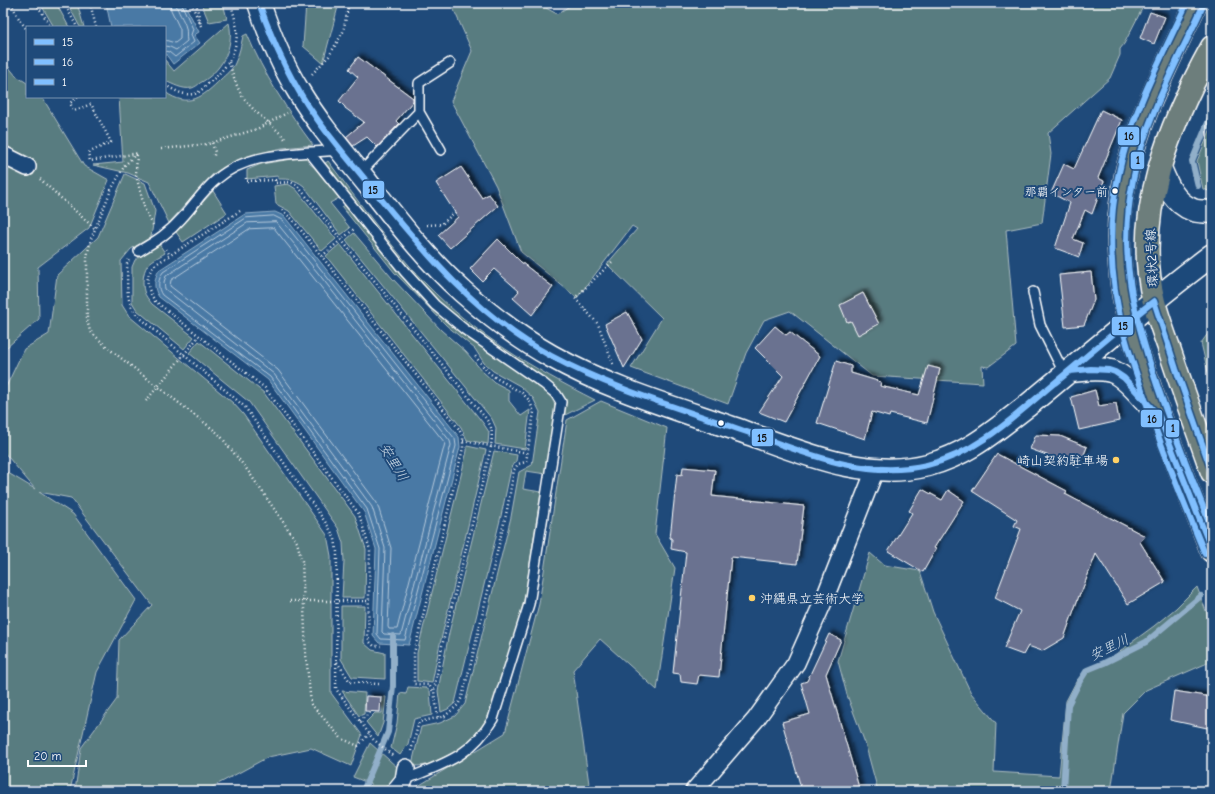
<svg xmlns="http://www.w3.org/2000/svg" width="1215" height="794" viewBox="0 0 1215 794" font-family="'Comic Neue','Klee One',sans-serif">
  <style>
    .green { fill: #597b80; stroke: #acbdc0 }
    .water { fill: #4879a5; stroke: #91afc9 }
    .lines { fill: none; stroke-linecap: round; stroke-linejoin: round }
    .shore { stroke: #b6c9db; stroke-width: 1 }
    .stream { stroke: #91afc9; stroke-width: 6 }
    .building { fill: #6b7290; stroke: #fff; filter: url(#shadow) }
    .service-casing { stroke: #fff; stroke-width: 12 }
    .minor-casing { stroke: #fff; stroke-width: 20 }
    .tertiary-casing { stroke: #fff; stroke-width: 25 }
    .primary-casing { stroke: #fff; stroke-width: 25 }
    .path { stroke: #fff; stroke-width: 2.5; stroke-dasharray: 1 3; stroke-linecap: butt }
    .service { stroke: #1f4a7a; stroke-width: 9 }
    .minor { stroke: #1f4a7a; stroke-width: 17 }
    .tertiary { stroke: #1f4a7a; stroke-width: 22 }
    .primary { stroke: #6d7e7c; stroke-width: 22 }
    .bus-1-casing { stroke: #1f4a7a; stroke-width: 9 }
    .bus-2-casing { stroke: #1f4a7a; stroke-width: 9 }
    .bus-3-casing { stroke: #1f4a7a; stroke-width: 9 }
    .bus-1 { stroke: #80bfff; stroke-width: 6 }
    .bus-2 { stroke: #80bfff; stroke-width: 6 }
    .bus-3 { stroke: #80bfff; stroke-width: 6 }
    .bus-dot { fill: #fff; stroke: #1f4a7a; stroke-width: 1.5 }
    .poi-dot { fill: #ffd166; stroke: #1f4a7a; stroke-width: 1.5 }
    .labels { text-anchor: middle; stroke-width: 4; stroke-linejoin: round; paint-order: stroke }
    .bus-label { font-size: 12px; fill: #fff; stroke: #1f4a7a; text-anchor: end }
    .street-label { font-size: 13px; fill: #fff; stroke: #1f4a7a }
    .poi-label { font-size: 13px; fill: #fff; stroke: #1f4a7a; text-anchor: end }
    .water-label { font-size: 14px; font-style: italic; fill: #d1dee8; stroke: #1f4a7a }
    .line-badge { stroke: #1f4a7a; stroke-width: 1.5 }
    .pale-badge-label { font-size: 11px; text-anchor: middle; font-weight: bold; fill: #111 }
  </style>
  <defs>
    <filter id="shadow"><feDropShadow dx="3.5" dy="-3.5" stdDeviation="2" flood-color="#0009"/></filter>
  </defs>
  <rect width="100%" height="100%" fill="#1f4a7a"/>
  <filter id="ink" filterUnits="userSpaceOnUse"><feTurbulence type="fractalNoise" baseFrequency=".025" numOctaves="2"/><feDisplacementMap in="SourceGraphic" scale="8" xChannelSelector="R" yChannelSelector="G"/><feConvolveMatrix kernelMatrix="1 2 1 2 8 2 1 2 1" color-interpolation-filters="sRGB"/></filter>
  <g filter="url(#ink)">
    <!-- green -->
    <path class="green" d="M40,3H56L69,27H54Z
      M67,3H77L84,27H80Z
      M201,3H223L227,19L209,22Z
      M306,3H339L323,63L303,46Z
      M451,3H537L557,14L574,3H1145L1124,44L1120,49V55L1110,78L1048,133L1051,154L1042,223L1006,230L1016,346L988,367L982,366L983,383L872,376L790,311L764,320L746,353L728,404L631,368L662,318L607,264L637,229L632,226L577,298L521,252L496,186L451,101L472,51Z
      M229,23C235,47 221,72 200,83C198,85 195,87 192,88C182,90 173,84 165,81V60L174,71Z
      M247,34C264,75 287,110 313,145L282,148L254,155L231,163L213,174L169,223L149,182L128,173L93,165L123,162L119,97H165V92C189,109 203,97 221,79C225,75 233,69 235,63C239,55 241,45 243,36Z
      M3,60L16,76L27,83V97H42L84,166L109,180L89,228L38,267L39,319L6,348V387L24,349L49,334L57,275L98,237L125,174L145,183L155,211L151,237L131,249L121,261L122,305L129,316L233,403L243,414L327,535L331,556V693L362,735L351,766L311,748L268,757L205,791H75L81,748L117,699L119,640L152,605L71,498L39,492L73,514L136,600L97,672L71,786L68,791H3V470L35,489L3,451V394L6,388H3Z
      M1212,126V192L1203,189L1197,161Z
      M305,157L309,163L315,168L339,198L330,203L350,228L341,235L304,186C295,179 289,179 278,179V176L247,179V170L261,164Z
      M328,161C360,203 390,246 426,284C474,334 534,369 595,400L565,415L564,403L469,330L430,295L410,272L324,164Z
      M288,184L296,189L336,239L322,251L289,211L276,204L274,186Z
      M213,191L227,213L183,242L176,232Z
      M345,205L406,280L439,314L540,386C548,394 554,398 556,410L546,474L526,471L523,489L541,492L525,596L519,623L490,713L481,731L460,750L427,765L417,766L412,764L421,727L440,723L455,716L465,704L511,517L519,472L532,465L540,412L533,398L520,386L493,371L484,363L475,349L446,325L395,273L342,207Z
      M354,233L392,278L441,330L466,352L482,371L494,382L509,390V401L521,416L530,410L525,449L495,444L496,428L492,419L346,240Z
      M159,244L165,253C159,257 151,260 147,266C143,272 142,284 144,291C145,296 149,300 152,304L194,337L184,349L137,310L132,302V267L135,260Z
      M340,244L483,423L489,432L488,444L467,440L461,427L326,256Z
      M1212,328V389L1201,343Z
      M199,341L264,393L355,516L366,549L365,598H342L344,561L343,543L338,528L249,402L189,353Z
      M601,401L667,428L655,534L675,568L657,690L600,639L573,670L590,791H410L505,733L539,604L567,420Z
      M467,446L486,450L439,648L432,683L417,681V653L467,451Z
      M494,451L517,455L516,461L511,469L501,516L455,703L448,709L441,712L438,691L443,664L449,633Z
      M870,553L884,565L920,571L933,612L971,693L996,723L994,772L1059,776L1066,701L1077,680L1086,670L1109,659L1154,626L1176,608L1197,587L1212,627V661L1146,690L1123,713L1111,791H878L865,743L847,695L838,661Z
      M341,606H365L364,643L372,650L385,653V679L352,677L341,659Z
      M408,687L426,688L430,691L432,715L414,719L408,744L400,755L391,748L397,723L400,693L406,694Z
      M342,691L365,693L364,714L359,716Z
      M383,697H386L383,723L378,737L366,722L375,713H382Z
      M370,743L398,768L400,776L390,791H370L371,784L353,777Z"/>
    <!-- water -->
    <path class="water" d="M106,3H184L199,32L194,35L200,43L173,64L165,53V27H111Z
      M275,212L284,216L459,437L460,447L409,645L379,643L373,636L376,549L364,512L268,380L159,297C153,288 154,279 159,270L245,214Z"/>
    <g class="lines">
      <!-- shore -->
      <path class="shore" d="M165,40L175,43L180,39V29L171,10L170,3
        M165,46L170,47L176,50L187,41C186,37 187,32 186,28C184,19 177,12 176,3
        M165,51L169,52L175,57L194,42L191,35L193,29L181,3
        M274,216L282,220L455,439L456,446L405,640L381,639L377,634L380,549L367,509L270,377L162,295C157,288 158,279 163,272L246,218Z
        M276,222L318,273L450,441L451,445L401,635L384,634L382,632L385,548L372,507L274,374L165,289L164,282L166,276L247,223Z
        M274,228L445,443L397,629H389L388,627L391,548L377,503L278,370L170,286L171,280L249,229Z"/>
      <!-- stream -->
      <path class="stream" d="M1198,186L1192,161L1212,113
        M363,791L388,732L393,686V636
        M1063,791L1068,705L1080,681L1087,670L1104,663L1146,642L1201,596"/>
    </g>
    <!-- building -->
    <path class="building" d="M1150,12L1165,17L1154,44L1140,38Z
      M358,57L413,98V101L396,121L399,124L377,147L367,137L353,146L346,137L364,122L345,108V107L339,101L358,77L349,69Z
      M1101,110L1122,120L1098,178L1104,181L1092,214L1085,210L1073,239L1083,243L1079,257L1055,248L1070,203L1051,193L1064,164L1074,169Z
      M461,167L482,198L489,194L498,206L450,248L438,235L458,217L436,183Z
      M498,239L521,262L553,287L532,315L513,298L519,291L494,269L482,281L470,269Z
      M1091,272L1094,300L1084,325L1065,327L1059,275Z
      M863,293L879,324L858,335L851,321L847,322L840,305Z
      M627,312L642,339L624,368L605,324Z
      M775,326L786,335L790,332L820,356L784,422L759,412L783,376L755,348Z
      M836,361L851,366V373L881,382L880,386L919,395L928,366L940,369L927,423L890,414L889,417L872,412L865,439L817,423Z
      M1095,390L1099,406L1116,403L1119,421L1079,430L1071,397Z
      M1036,435L1060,436L1087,447L1079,467L1030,449Z
      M997,454L1067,491L1065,494L1145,536L1140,542L1165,582L1128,604L1096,554L1081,593H1080L1064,638L1042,651L1028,646L1023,655L1004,648L1020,611L995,598L1021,529L1014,526L1017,520L972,491Z
      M683,467L715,470L712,496L804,506L797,564L731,557L719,677L699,675L697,684L681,682L680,674L673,673L686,552L671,549L672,539L670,538L677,474L682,475Z
      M922,489L942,500L948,490L964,501L934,548L936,549L923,572L888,551L912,513L909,511Z
      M829,634L841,640L826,674L860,791H802L782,722L810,714L801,683L807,681Z
      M1174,691L1212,697V729L1170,720Z
      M366,696L381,697L380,712L365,711Z"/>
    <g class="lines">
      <defs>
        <path id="service" d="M419,112L441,150
          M310,153L405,272L435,305L464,329L544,384L556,394L561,402L529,604L493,719C470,758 442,764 404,780
          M360,173L419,112V83L450,63
          M139,251C156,241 169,233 182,218C194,205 204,189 217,179C249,151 300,154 340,150
          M1033,292L1040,325L1065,375"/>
        <path id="minor" d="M3,155L27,167
          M395,791L404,780L406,768
          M694,791L756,719L796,663L824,600L875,470"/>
        <path id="tertiary" d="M259,3C269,34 282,65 299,92C319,125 345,155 369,185C398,222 427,260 462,291C489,315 519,338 551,356C611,390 679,409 744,432C803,453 865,481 928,465C969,454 994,431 1027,406C1060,379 1093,351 1126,324C1154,300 1183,277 1212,255
          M1160,168C1167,185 1174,203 1193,210C1198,212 1206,211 1212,212
          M1070,371C1083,370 1098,367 1111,371C1126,375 1148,404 1159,416"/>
        <path id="primary" d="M1196,3C1166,67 1130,132 1121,204C1116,241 1120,284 1129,321C1133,339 1140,358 1146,376C1165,435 1189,493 1212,551
          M1212,47C1170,123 1132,214 1154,302C1158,317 1163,331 1168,345C1182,388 1197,430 1212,472"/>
      </defs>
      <!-- service casing -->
      <use href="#service" class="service-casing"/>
      <!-- minor casing -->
      <use href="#minor" class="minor-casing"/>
      <!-- tertiary casing -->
      <use href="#tertiary" class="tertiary-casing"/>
      <!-- primary casing -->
      <use href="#primary" class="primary-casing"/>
      <!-- path -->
      <path class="path" d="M11,3L18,17L27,30
        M36,3L51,27
        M64,3L77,27
        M90,3L96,27
        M191,3L201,26L196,3
        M229,62C233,74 237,91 246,101C258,116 274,125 286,140
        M312,74L329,56L343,32L349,3
        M165,85C174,90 183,96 194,94C200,93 204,87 209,83C225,69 236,56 237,33C237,23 233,13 231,3
        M78,97L70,103L74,111L91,104L111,142L88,153L90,161L139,153
        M212,143L215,152L213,158
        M161,149L208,144L257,129L287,113
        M246,178V181L275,180V183L290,182L297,185L479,410C492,426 493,426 491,447L442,646L434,691L438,717
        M40,179L94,228
        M282,210L292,219L459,429L463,438V448L414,653V684L429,685L433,691
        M240,211L156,264C144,276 146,287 155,301L265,388L359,514L370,550L368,637L370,642L374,646H381
        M153,225L145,210L136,175L137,153L125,165L111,190L91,239L87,256V320L90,331L108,348L219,434L248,471L297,542L302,561L306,655L311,704L341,738L358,746L369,734
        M427,225L442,224L455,212
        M166,249L170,255
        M322,256L354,229
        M129,260L127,262C128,282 124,300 137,315L245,407L328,526L335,539L337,552L336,689L373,739L393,756
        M613,364L598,324L575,298L614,260
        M146,401L199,336
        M463,441L528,453
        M290,601H369
        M337,662L350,682L379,684
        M360,721L372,711
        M411,751L419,722L445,716L458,705L462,697L471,663L507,510L514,470L518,464L526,462L534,412L529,400L522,393L496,378L487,371L475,356"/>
      <!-- service -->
      <use href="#service" class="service"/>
      <!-- minor -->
      <use href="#minor" class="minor"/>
      <!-- tertiary -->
      <use href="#tertiary" class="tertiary"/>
      <!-- primary -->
      <use href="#primary" class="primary"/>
      <defs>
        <path id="bus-1" d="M259,3C273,43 290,81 315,116C332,141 353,164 372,188C424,252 477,316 551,356C612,389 679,408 744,431C803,452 863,480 927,465C976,454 1015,416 1052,385C1086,357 1119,328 1154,301L1176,369L1212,472
          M1055,383L1070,371L1091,369L1109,370L1115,372L1124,378L1159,416L1212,551"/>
        <path id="bus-2" d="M1187,3C1161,59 1130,115 1118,177C1107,228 1110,279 1123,329C1128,351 1136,372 1143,393C1161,447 1183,501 1205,554"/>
        <path id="bus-3" d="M1203,6C1177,62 1145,119 1133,180C1118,257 1133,313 1157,385C1174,434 1193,482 1212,529"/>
      </defs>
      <!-- bus-1 casing -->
      <use href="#bus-1" class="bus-1-casing"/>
      <!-- bus-2 casing -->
      <use href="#bus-2" class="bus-2-casing"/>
      <!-- bus-3 casing -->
      <use href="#bus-3" class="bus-3-casing"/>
      <!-- bus-1 -->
      <use href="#bus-1" class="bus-1"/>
      <!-- bus-2 -->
      <use href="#bus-2" class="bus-2"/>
      <!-- bus-3 -->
      <use href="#bus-3" class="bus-3"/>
    </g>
  </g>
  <!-- markers -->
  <g class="bus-dot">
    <circle cx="1115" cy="191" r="3.5"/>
    <circle cx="721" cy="423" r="3.5"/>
  </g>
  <g class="poi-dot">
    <circle cx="1116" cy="460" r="4"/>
    <circle cx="752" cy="598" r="4"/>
  </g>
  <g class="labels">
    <!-- bus labels -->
    <g class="bus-label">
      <text x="1108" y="196">那覇インター前</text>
    </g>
    <!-- street labels -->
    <g class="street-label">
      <text transform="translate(1151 258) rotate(-93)" y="5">環状2号線</text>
    </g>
    <!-- poi labels -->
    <g class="poi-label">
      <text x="1108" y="465">崎山契約駐車場</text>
      <text x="760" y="603" text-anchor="start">沖縄県立芸術大学</text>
    </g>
    <!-- water labels -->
    <g class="water-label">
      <text transform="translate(394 462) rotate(59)" y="5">安里川</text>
      <text transform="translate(1109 647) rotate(-26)" y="5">安里川</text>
    </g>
  </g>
  <g class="line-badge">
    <rect x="1117" y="126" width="23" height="20" rx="4" fill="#80bfff"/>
    <rect x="1130" y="151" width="15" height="19" rx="4" fill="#80bfff"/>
    <rect x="362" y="180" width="23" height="19" rx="4" fill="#80bfff"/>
    <rect x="1111" y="316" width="23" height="20" rx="4" fill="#80bfff"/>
    <rect x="1140" y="409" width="23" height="19" rx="4" fill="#80bfff"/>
    <rect x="1165" y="419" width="15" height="19" rx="4" fill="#80bfff"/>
    <rect x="751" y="428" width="23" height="19" rx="4" fill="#80bfff"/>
  </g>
  <g class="pale-badge-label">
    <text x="1129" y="140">16</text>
    <text x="1138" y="164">1</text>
    <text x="373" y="194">15</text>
    <text x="1123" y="330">15</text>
    <text x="1152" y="423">16</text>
    <text x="1173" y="432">1</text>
    <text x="762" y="442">15</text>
  </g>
  <!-- margin -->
  <rect width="1215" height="794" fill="none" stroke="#1f4a7a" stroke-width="16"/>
  <rect x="8" y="8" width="1199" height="778" fill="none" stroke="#fff" stroke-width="1.5" filter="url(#ink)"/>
  <!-- legend -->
  <rect x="26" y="26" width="140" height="72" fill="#1f4a7a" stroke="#7992af"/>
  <rect x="34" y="39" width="20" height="6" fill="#80bfff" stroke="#7992af"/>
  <text x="62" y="46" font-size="12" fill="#ffffff">15</text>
  <rect x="34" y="59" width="20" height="6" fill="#80bfff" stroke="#7992af"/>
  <text x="62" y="66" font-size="12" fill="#ffffff">16</text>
  <rect x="34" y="79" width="20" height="6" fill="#80bfff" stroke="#7992af"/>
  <text x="62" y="86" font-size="12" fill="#ffffff">1</text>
  <!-- scale -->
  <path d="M28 760v6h58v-6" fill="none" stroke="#ffffff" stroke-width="2"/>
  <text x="34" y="760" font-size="12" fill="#ffffff" stroke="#1f4a7a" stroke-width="3" paint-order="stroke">20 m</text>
</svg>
